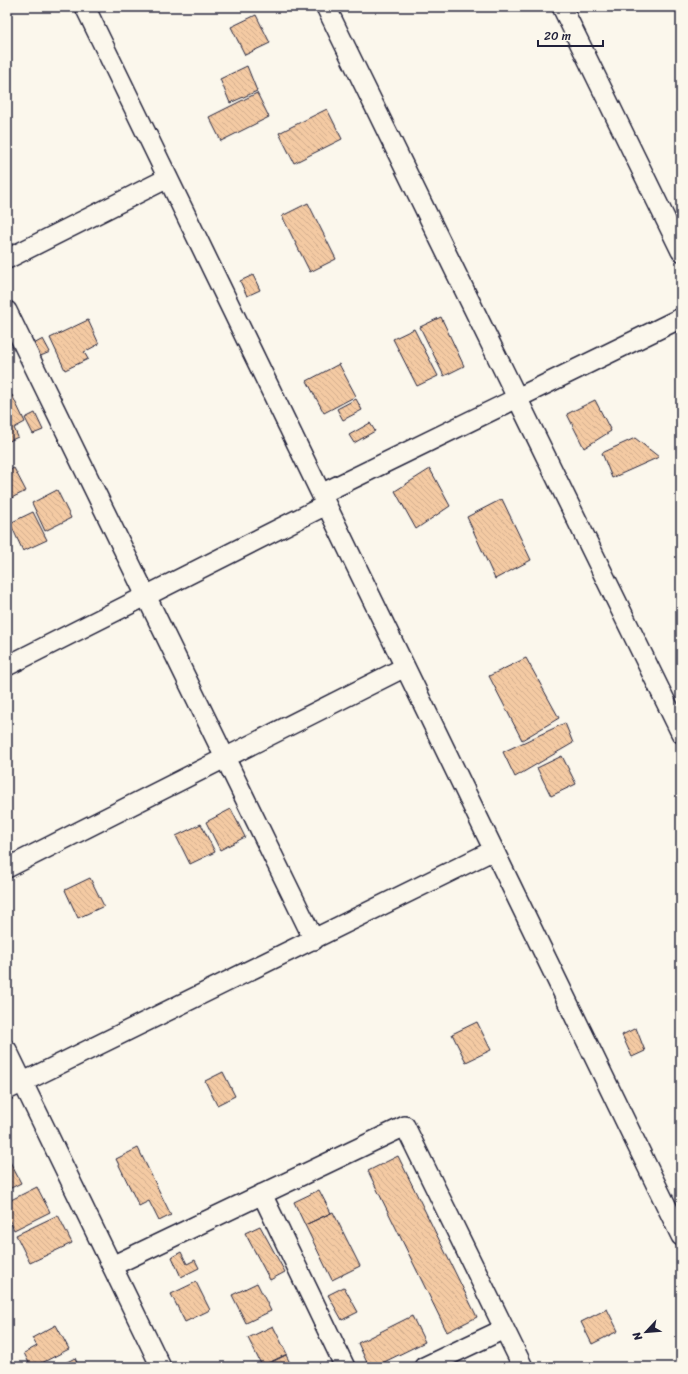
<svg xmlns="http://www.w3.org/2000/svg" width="688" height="1374" viewBox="0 0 688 1374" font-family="Sriracha,sans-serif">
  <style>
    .building { fill: url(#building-back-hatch); stroke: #22223b }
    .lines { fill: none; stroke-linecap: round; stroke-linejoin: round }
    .street-casing { stroke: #22223b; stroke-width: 22 }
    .street { stroke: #fbf7ec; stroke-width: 19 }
  </style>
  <defs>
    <pattern id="building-back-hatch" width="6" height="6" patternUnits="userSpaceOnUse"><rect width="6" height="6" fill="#f4caa3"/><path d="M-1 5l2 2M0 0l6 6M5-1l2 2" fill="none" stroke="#d1ad8d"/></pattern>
  </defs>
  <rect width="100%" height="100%" fill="#fbf7ec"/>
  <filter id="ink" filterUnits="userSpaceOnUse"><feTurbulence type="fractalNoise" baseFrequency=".025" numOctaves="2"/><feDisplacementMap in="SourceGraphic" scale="8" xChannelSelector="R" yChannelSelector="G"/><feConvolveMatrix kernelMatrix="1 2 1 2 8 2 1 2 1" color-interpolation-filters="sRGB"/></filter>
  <g filter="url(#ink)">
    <!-- building -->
    <path class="building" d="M256,15L270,43L245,55L231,27Z
      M247,66L257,91L230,103L220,79Z
      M257,93L269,117L221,141L209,117Z
      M327,109L342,139L294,163L279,133Z
      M308,203L336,259L310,272L282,216Z
      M253,275L260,290L247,296L240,281Z
      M441,317L464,366L444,376L420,327Z
      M88,320L99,344L84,352L88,359L65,370L50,338Z
      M414,329L438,376L417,386L393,339Z
      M43,339L50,352L36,358L30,346Z
      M339,364L356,396L324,413L307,381Z
      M12,395L25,422L14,428L18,437L7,442V397Z
      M356,399L362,410L343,420L337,409Z
      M595,400L611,431L584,448L567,414Z
      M35,413L43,430L33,434L25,418Z
      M370,423L375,431L354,443L349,435Z
      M635,438L659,457L612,478L602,453Z
      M14,468L26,491L7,500V471Z
      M430,469L450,506L416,529L395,491Z
      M57,490L71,518L45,531L32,503Z
      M502,499L531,560L495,579L467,517Z
      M33,512L47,540L23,551L10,523Z
      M526,658L559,718L522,740L489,676Z
      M565,723L573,743L515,777L503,752Z
      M562,756L576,784L551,796L537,768Z
      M231,809L245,837L220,850L206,822Z
      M201,824L215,852L190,864L176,836Z
      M90,878L104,906L78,918L65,890Z
      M477,1022L491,1050L466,1062L452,1034Z
      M636,1028L645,1051L632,1057L622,1035Z
      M223,1072L235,1096L217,1105L205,1081Z
      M138,1148L171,1215L159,1221L149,1201L139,1206L116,1159Z
      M7,1156L21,1183L7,1190Z
      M398,1156L477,1317L447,1332L368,1171Z
      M37,1187L50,1212L14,1230L7,1215V1202Z
      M319,1190L331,1213L305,1225L294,1202Z
      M333,1212L360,1266L332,1280L305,1225Z
      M58,1215L72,1243L30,1263L16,1235Z
      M260,1226L285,1272L270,1280L245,1233Z
      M181,1252L187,1264L195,1260L199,1268L181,1277L172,1257Z
      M196,1282L210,1310L185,1322L171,1294Z
      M257,1283L271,1311L246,1323L232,1295Z
      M344,1287L358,1312L342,1320L328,1295Z
      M607,1309L618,1331L592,1344L581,1322Z
      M412,1316L425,1342L374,1367H369L358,1343Z
      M56,1325L69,1349L34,1367H31L24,1353L37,1346L32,1338Z
      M273,1326L287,1354L262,1366L248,1338Z
      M286,1355L292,1367H262Z
      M75,1358L79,1367H57Z"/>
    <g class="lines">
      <defs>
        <path id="street" d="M85,7L681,1236
          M326,7L681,733
          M562,7L681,251
          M7,259L168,178
          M7,311L314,940
          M321,494L681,318
          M7,666L326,505
          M7,868L405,667
          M7,1050L161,1367
          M7,1090L494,850
          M262,1194L345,1367
          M112,1266L405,1126L523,1367
          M424,1367L504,1329"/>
      </defs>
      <!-- street casing -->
      <use href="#street" class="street-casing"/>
      <!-- street -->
      <use href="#street" class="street"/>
    </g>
  </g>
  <!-- margin -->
  <rect width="688" height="1374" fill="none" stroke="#fbf7ec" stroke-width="24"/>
  <rect x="12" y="12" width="664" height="1350" fill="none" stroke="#22223b" stroke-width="1.5" filter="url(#ink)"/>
  <!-- north arrow -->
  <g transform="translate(646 1332) rotate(244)" stroke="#fbf7ec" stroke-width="3" paint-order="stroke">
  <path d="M0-3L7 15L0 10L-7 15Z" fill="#22223b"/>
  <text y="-6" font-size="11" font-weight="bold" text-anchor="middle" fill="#22223b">N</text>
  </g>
  <!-- scale -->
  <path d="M538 40v6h65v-6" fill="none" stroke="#22223b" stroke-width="2"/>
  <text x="544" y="40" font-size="12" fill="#22223b" stroke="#fbf7ec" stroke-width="3" paint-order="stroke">20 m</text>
</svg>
